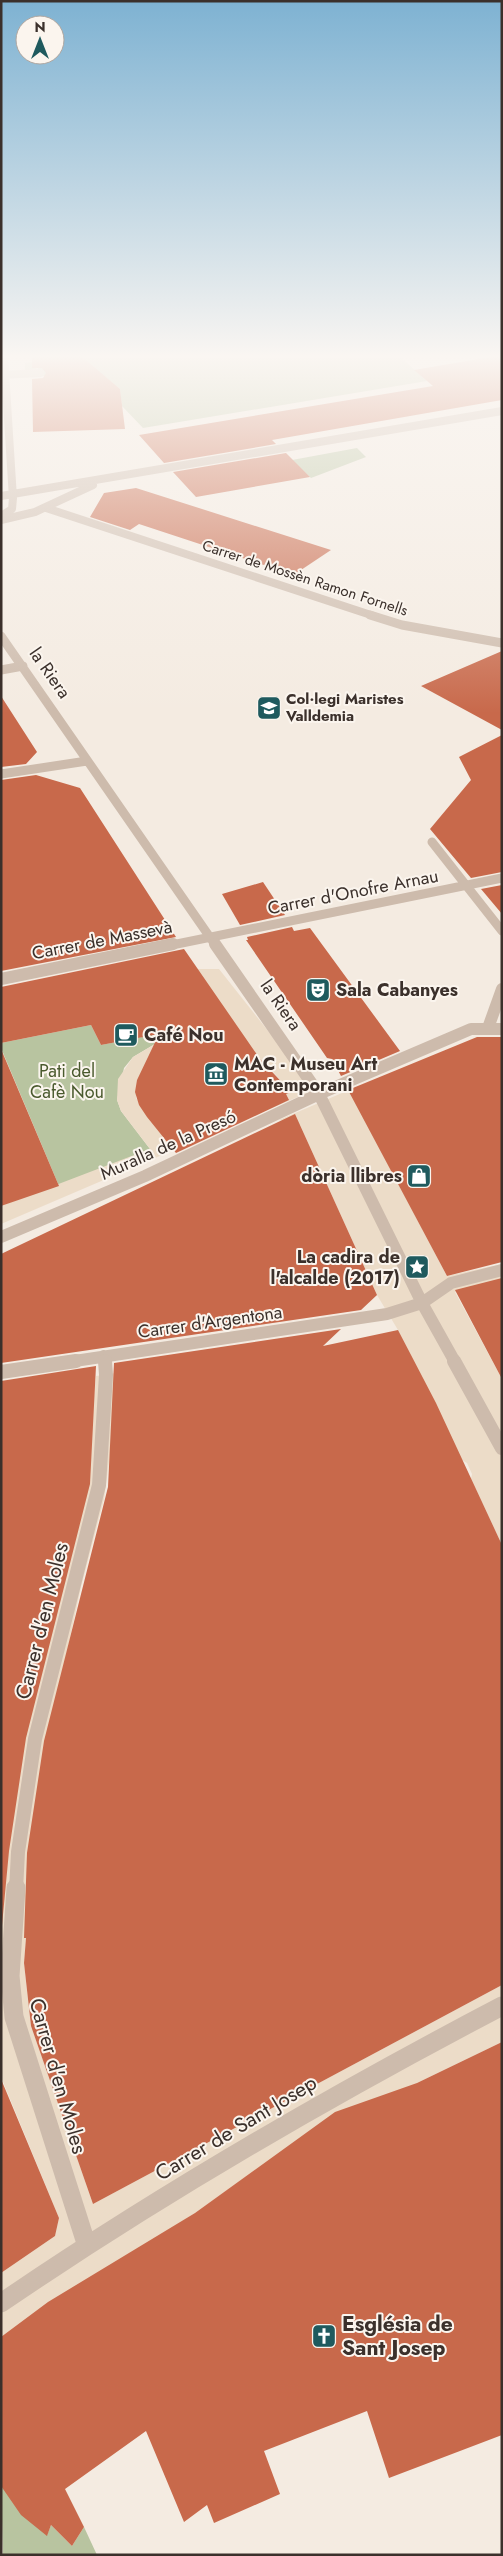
<svg xmlns="http://www.w3.org/2000/svg" width="503" height="2556" viewBox="0 0 503 2556" font-family="Jost,sans-serif">
  <style>
    .green { fill: #b8c4a0 }
    .plaza { fill: #ecdcc8; fill-rule: evenodd }
    .building { fill: #c8694b }
    .lines { fill: none; stroke-linecap: round; stroke-linejoin: round }
    .minor-far4 { stroke: #cdbbac; stroke-width: 8 }
    .minor-far3 { stroke: #cdbbac; stroke-width: 9 }
    .minor-far2 { stroke: #cdbbac; stroke-width: 12 }
    .minor-far1 { stroke: #cdbbac; stroke-width: 14 }
    .minor { stroke: #cdbbac; stroke-width: 19 }
    .labels { text-anchor: middle; stroke-width: 4; stroke-linejoin: round; paint-order: stroke }
    .far-street-label { font-size: 15px; fill: #3b302b; stroke: #fbf5ee }
    .far-poi-label { font-size: 15px; font-weight: bold; fill: #3b302b; stroke: #fbf5ee; text-anchor: start }
    .street-label { font-size: 18px; fill: #3b302b; stroke: #fbf5ee }
    .poi-label { font-size: 18px; font-weight: bold; fill: #3b302b; stroke: #fbf5ee; text-anchor: start }
    .park-label { font-size: 18px; fill: #4a5a2e; stroke: #fbf5ee }
    .near-street-label { font-size: 21px; fill: #3b302b; stroke: #fbf5ee }
    .near-poi-label { font-size: 21px; font-weight: bold; fill: #3b302b; stroke: #fbf5ee; text-anchor: start }
  </style>
  <rect width="100%" height="100%" fill="#f4ebe1"/>
  <!-- green -->
  <path class="green" d="M76,355H398L427,381L143,428L122,406L120,389L103,375L41,376L38,368L25,371V363Z
    M357,448L366,457L311,478L292,460Z
    M91,1025L101,1045L152,1035L155,1044L133,1057L124,1068L117,1100L121,1111L150,1149L59,1186L1,1048V1043Z
    M1,2486L47,2535L51,2525L72,2546L84,2527L97,2555H3Z"/>
  <!-- plaza -->
  <path class="plaza" d="M197,969H219L306,1079L309,1089L307,1093L1,1224V1206L150,1149L121,1111L117,1100L118,1079L133,1057L155,1044ZM253,1055L264,1062L291,1092L168,1142L136,1098L137,1080L144,1068Z
    M349,1090L447,1276L502,1264V1281L455,1292L502,1379V1545L471,1479L472,1474L467,1463L462,1460L398,1330L377,1295L300,1125L279,1120Z
    M116,1373L112,1440L104,1499L81,1587L66,1656L33,1857L24,1963L31,2026L93,2204L502,1985V2042L417,2083L260,2167L195,2213L1,2337V2273L55,2236L59,2218L1,2077V1846L14,1765L86,1478L96,1376Z"/>
  <!-- building -->
  <path class="building" d="M32,355H80L120,389L125,429L33,432L32,379L43,378L46,373L42,368H32Z
    M502,355V400L272,440L276,444L164,463L139,435L433,386L414,370Z
    M286,453L310,477L196,497L173,472Z
    M136,488L331,550L295,574L288,573L139,524L130,530L90,517L104,493Z
    M502,651V730L421,686Z
    M1,696L37,752L26,764L1,767Z
    M502,735V872L471,878L430,829L471,780L459,757Z
    M36,775L80,788L176,937L1,971V780Z
    M263,882L285,915L240,925L222,894Z
    M502,885V914L481,889Z
    M292,927L294,931L310,928L400,1051L341,1076L332,1059L327,1058L246,940H248L247,937Z
    M184,949L260,1059L291,1092L286,1094L289,1100L176,1153L147,1117L139,1105L135,1092L137,1080L159,1034L101,1045L91,1025L1,1043V987Z
    M477,1037H502V1262L447,1276L348,1090Z
    M1,1049L59,1186L1,1206Z
    M295,1114L377,1295L361,1310L1,1363V1254Z
    M502,1278V1379L455,1290Z
    M341,1329L323,1346L398,1330L436,1403L502,1545V1985L93,2204L31,2026L24,1963L26,1938H24L27,1853L44,1741L108,1487L114,1363Z
    M96,1366L90,1484L26,1738L9,1851L1,1936V1381Z
    M502,2042V2435L389,2478L367,2411L264,2451L280,2494L214,2523L207,2505L184,2522L146,2431L65,2489L84,2527L72,2546L51,2525L47,2536L21,2515L1,2486V2337L48,2302L195,2213L335,2112L417,2083Z
    M1,2079L59,2218L55,2236L1,2273Z"/>
  <g class="lines">
    <!-- minor-far4 -->
    <path class="minor-far4" d="M1,375L40,373
      M1,496L502,411
      M46,508L374,616
      M1,516L12,509L13,498L4,355
      M1,520L35,512L93,485"/>
    <!-- minor-far3 -->
    <path class="minor-far3" d="M370,615L402,625L502,643
      M1,636L216,946
      M1,670L23,666
      M1,774L87,761
      M432,842L502,931
      M167,946L502,878"/>
    <!-- minor-far2 -->
    <path class="minor-far2" d="M215,944L319,1094L422,1303L455,1362
      M1,979L173,944
      M488,1028L502,989
      M1,1237L145,1176L319,1094L471,1029H502
      M104,1356L105,1362
      M68,1362L387,1314L422,1303L451,1283L502,1270"/>
    <!-- minor-far1 -->
    <path class="minor-far1" d="M454,1361L502,1448
      M1,1372L76,1361
      M16,1890L18,1852L35,1739L99,1485L106,1375L105,1361"/>
    <!-- minor -->
    <path class="minor" d="M16,1888L10,1976L14,2017L86,2243
      M1,2303C162,2193 330,2096 502,2006"/>
  </g>
  <!-- sky -->
  <linearGradient id="sky" x2="0" y2="1"><stop stop-color="#7eb2d2"/><stop offset="0.5" stop-color="#faf6f2"/><stop offset="1" stop-color="#faf6f2" stop-opacity="0"/></linearGradient>
  <rect width="503" height="713" fill="url(#sky)"/>
  <!-- icons -->
  <defs>
    <symbol id="school-square" viewBox="-11 -11 22 22"><rect x="-9" y="-9" width="18" height="18" rx="4" fill="#1f5a5e" stroke="#fbf5ee"/><path d="M0-5L7-2L0 1L-7-2ZM-4 1L0 2.5L4 1V4Q0 6-4 4Z" fill="#fff"/></symbol>
    <symbol id="theatre-square" viewBox="-11 -11 22 22"><rect x="-9" y="-9" width="18" height="18" rx="4" fill="#1f5a5e" stroke="#fbf5ee"/><path d="M-5-5.5Q0-4 5-5.5V0Q5 5 0 6Q-5 5-5 0ZM-3.3-2.5H-1v1.5H-3.3ZM1-2.5H3.3v1.5H1ZM-2.8 1Q0 5.5 2.8 1Z" fill="#fff"/></symbol>
    <symbol id="cafe-square" viewBox="-11 -11 22 22"><rect x="-9" y="-9" width="18" height="18" rx="4" fill="#1f5a5e" stroke="#fbf5ee"/><path d="M-5.5-4.5H6V0H3Q3 3.5 0 3.5H-2.5Q-5.5 3.5-5.5 0ZM3-3.2v2h1.7v-2ZM-6 4.5H4V6H-6Z" fill="#fff"/></symbol>
    <symbol id="museum-square" viewBox="-11 -11 22 22"><rect x="-9" y="-9" width="18" height="18" rx="4" fill="#1f5a5e" stroke="#fbf5ee"/><path d="M0-6L6-3V-2H-6V-3ZM-5-1h2V3h-2ZM-1-1h2V3h-2ZM3-1h2V3H3ZM-6 4H6V6H-6Z" fill="#fff"/></symbol>
    <symbol id="shop-square" viewBox="-11 -11 22 22"><rect x="-9" y="-9" width="18" height="18" rx="4" fill="#1f5a5e" stroke="#fbf5ee"/><path d="M-5-2.5h2.3a2.7 3.5 0 0 1 5.4 0H5L5.5 6h-11ZM-1.5-2.5h3a1.5 2.3 0 0 0-3 0Z" fill="#fff"/></symbol>
    <symbol id="sight-square" viewBox="-11 -11 22 22"><rect x="-9" y="-9" width="18" height="18" rx="4" fill="#1f5a5e" stroke="#fbf5ee"/><path d="M0-6L1.8-2.2L6-1.7L2.9 1.2L3.7 5.4L0 3.3L-3.7 5.4L-2.9 1.2L-6-1.7L-1.8-2.2Z" fill="#fff"/></symbol>
    <symbol id="church-square" viewBox="-11 -11 22 22"><rect x="-9" y="-9" width="18" height="18" rx="4" fill="#1f5a5e" stroke="#fbf5ee"/><path d="M-1.2-6h2.4v3.5h3.3v2.4h-3.3V6h-2.4V-.1h-3.3v-2.4h3.3Z" fill="#fff"/></symbol>
  </defs>
  <g fill-rule="evenodd">
    <use href="#school-square" x="255" y="694" width="28" height="28"/>
    <use href="#theatre-square" x="304" y="976" width="28" height="28"/>
    <use href="#cafe-square" x="112" y="1021" width="28" height="28"/>
    <use href="#museum-square" x="202" y="1060" width="28" height="28"/>
    <use href="#shop-square" x="405" y="1162" width="28" height="28"/>
    <use href="#sight-square" x="403" y="1253" width="28" height="28"/>
    <use href="#church-square" x="310" y="2322" width="28" height="28"/>
  </g>
  <g class="labels">
    <!-- far-street labels -->
    <g class="far-street-label">
      <text transform="translate(305 578) rotate(18)" y="5">Carrer de Mossèn Ramon Fornells</text>
    </g>
    <!-- far-poi labels -->
    <g class="far-poi-label">
      <text x="286" y="704">Col·legi Maristes<tspan x="286" dy="17">Valldemia</tspan></text>
    </g>
    <!-- street labels -->
    <g class="street-label">
      <text transform="translate(50 673) rotate(55)" y="6">la Riera</text>
      <text transform="translate(353 892) rotate(-11)" y="6">Carrer d'Onofre Arnau</text>
      <text transform="translate(102 940) rotate(-11)" y="6">Carrer de Massevà</text>
      <text transform="translate(281 1005) rotate(55)" y="6">la Riera</text>
      <text transform="translate(168 1145) rotate(-24)" y="6">Muralla de la Presó</text>
      <text transform="translate(210 1322) rotate(-8)" y="6">Carrer d'Argentona</text>
    </g>
    <!-- poi labels -->
    <g class="poi-label">
      <text x="336" y="996">Sala Cabanyes</text>
      <text x="144" y="1041">Café Nou</text>
      <text x="234" y="1070">MAC - Museu Art<tspan x="234" dy="21">Contemporani</tspan></text>
      <text x="402" y="1182" text-anchor="end">dòria llibres</text>
      <text x="400" y="1263" text-anchor="end">La cadira de<tspan x="400" dy="21">l'alcalde (2017)</tspan></text>
    </g>
    <!-- park labels -->
    <g class="park-label">
      <text x="67" y="1077">Pati del<tspan x="67" dy="21">Cafè Nou</tspan></text>
    </g>
    <!-- near-street labels -->
    <g class="near-street-label">
      <text transform="translate(42 1621) rotate(-76)" y="7">Carrer d'en Moles</text>
      <text transform="translate(58 2076) rotate(74)" y="7">Carrer d'en Moles</text>
      <text transform="translate(236 2128) rotate(-31)" y="7">Carrer de Sant Josep</text>
    </g>
    <!-- near-poi labels -->
    <g class="near-poi-label">
      <text x="342" y="2331">Església de<tspan x="342" dy="24">Sant Josep</tspan></text>
    </g>
  </g>
  <!-- border -->
  <rect width="503" height="2556" fill="none" stroke="#3b302b" stroke-width="5"/>
  <!-- north arrow -->
  <g transform="translate(40 40)"><circle r="24" fill="#fbf5ee" stroke="#aea6a0"/>
  <path d="M0-4L9 19L0 12L-9 19Z" fill="#1f5a5e"/>
  <text y="-8" font-size="14" font-weight="bold" text-anchor="middle" fill="#3b302b">N</text>
  </g>
</svg>
